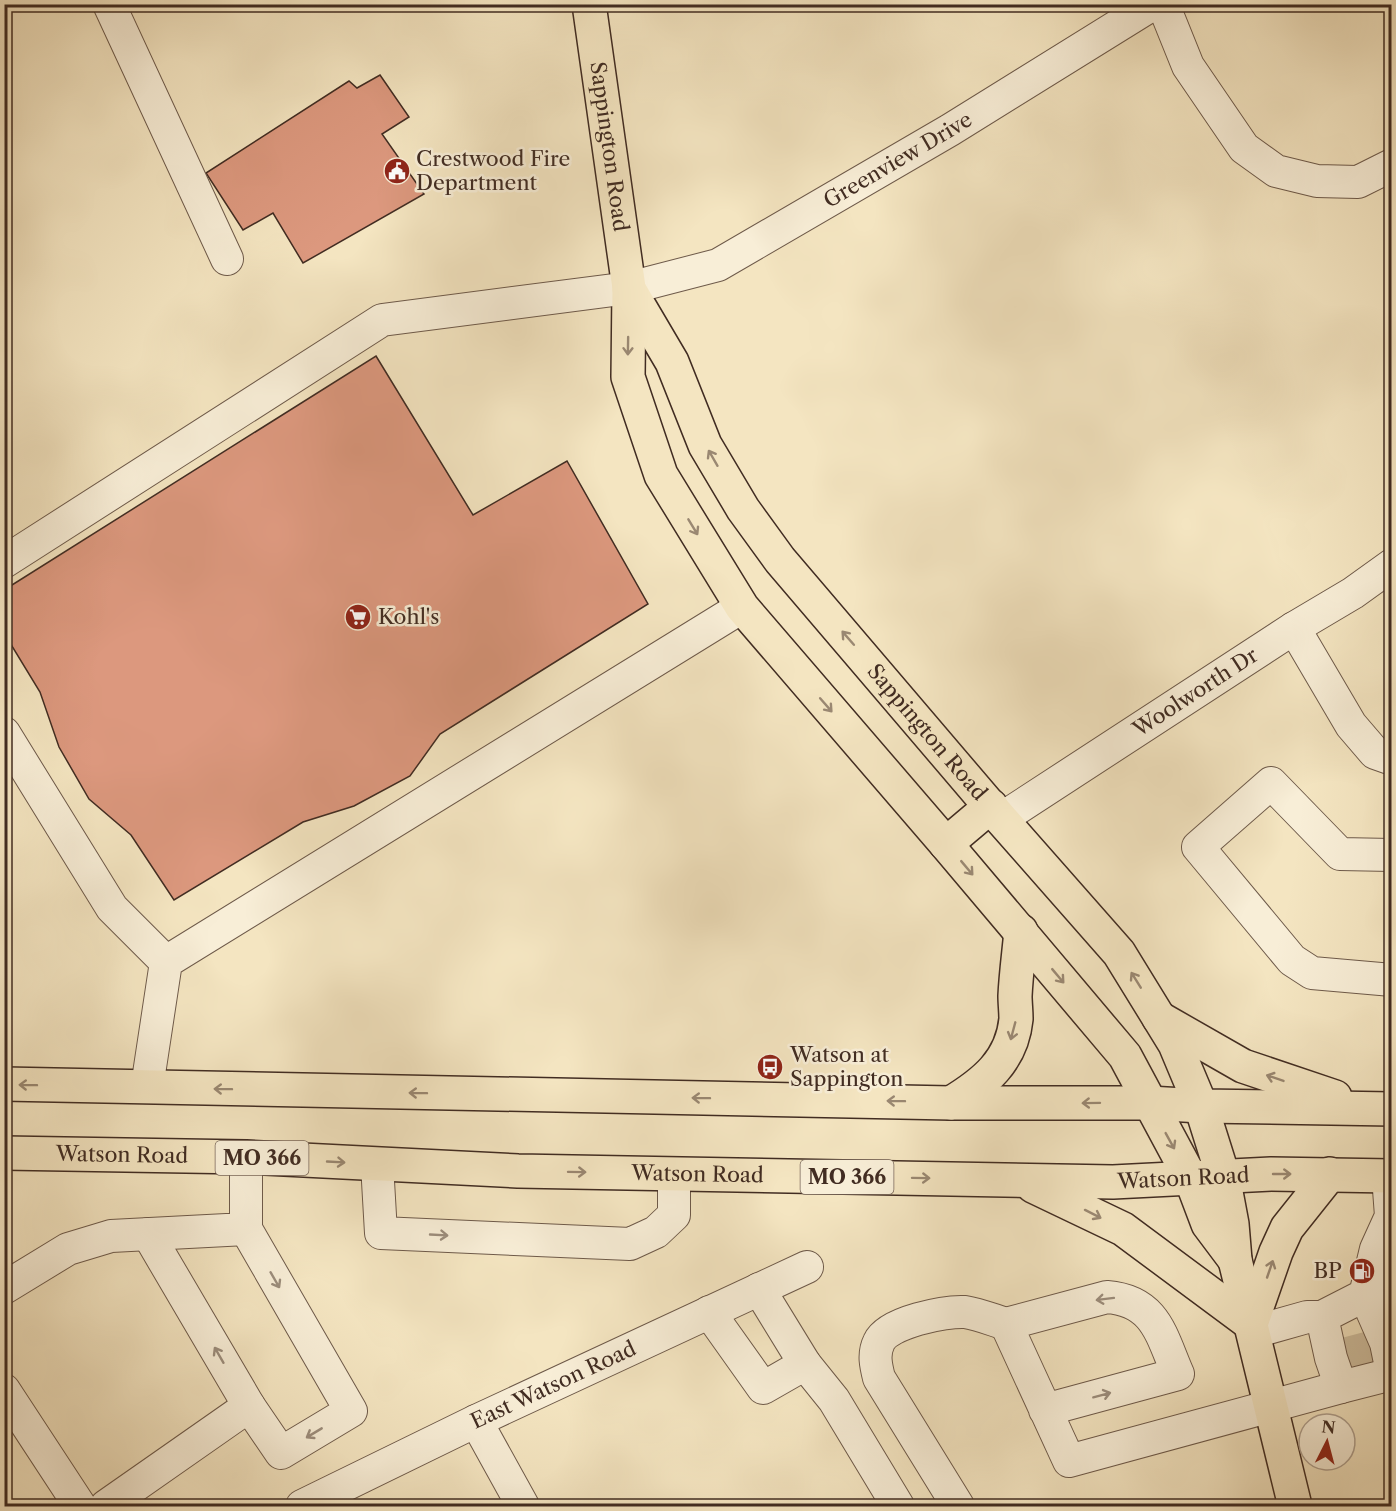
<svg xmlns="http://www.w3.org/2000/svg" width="1396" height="1511" viewBox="0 0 1396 1511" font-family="'Libre Caslon Text',serif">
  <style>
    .building { fill: #dc987e; stroke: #412c22; stroke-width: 1.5 }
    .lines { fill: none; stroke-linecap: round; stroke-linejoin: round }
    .minor-tunnel { stroke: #d0c0a1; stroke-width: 32; stroke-dasharray: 32 16; stroke-linecap: butt }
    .minor-casing { stroke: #6e5a4a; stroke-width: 34 }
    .major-casing { stroke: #412c22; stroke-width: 36 }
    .minor { stroke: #f8eed7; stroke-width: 32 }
    .major { stroke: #f4e5c1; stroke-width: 33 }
    .oneway { stroke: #9a8872 }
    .oneway2 { stroke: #9c8d7c }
    .labels { text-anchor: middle; stroke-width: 5; stroke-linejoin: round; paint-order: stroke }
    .shield { fill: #f8eed7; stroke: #786658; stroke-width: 1.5 }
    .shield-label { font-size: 20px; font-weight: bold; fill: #412c22 }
    .street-label { font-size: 21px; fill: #412c22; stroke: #f8eed7 }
    .poi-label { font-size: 21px; fill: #412c22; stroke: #f8eed7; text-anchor: start }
  </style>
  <rect width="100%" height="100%" fill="#f4e5c1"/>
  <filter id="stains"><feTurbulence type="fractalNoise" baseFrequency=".00333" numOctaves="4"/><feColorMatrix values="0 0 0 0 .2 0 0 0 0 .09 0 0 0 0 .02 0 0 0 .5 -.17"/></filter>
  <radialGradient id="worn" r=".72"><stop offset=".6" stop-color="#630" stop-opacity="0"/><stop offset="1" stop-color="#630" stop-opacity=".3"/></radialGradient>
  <!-- building -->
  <path class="building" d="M380,75L409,117L382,134L424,194L303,263L273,213L243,230L206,173L349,81L357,88Z
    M376,356L473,515L567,461L648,604L440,734L410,776L354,806L303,822L174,900L131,835L89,799L59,747L40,692L4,633V590Z"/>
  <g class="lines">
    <!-- minor-tunnel -->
    <path class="minor-tunnel" d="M1344,1354L1377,1345"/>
    <defs>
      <g id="minor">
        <path d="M109,4L227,259"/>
        <path d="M1163,4L1188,66L1244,148L1276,171L1317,181L1358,182L1392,165"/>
        <path id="s1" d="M4,562L382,320L629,288L718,265L950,130L1153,4"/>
        <path d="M1294,628L1351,725L1375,753L1392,759"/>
        <path d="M4,733L112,908L166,962"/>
        <path id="s2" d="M1001,819L1294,628L1353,593L1392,565"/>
        <path d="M1392,855L1340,854L1271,783L1198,847L1292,960L1312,973L1392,980"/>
        <path d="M147,1087L166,962L742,607"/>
        <path d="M377,1164L381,1233L630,1244L656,1232L674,1215V1174"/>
        <path d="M1388,1176L1391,1216L1376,1249L1365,1295L1322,1317L1331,1358L1341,1387L1392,1374"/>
        <path d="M148,1234L249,1406L281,1453L351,1411L246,1229"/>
        <path d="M4,1288L68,1249L111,1236L246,1229V1157"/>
        <path d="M1392,1295H1365L1386,1343L1392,1372"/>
        <path d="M709,1312L763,1388L805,1364L759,1289"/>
        <path d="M1254,1332L1307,1317H1322"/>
        <path d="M805,1364L834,1400L898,1506"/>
        <path d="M4,1390L80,1506"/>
        <path d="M1045,1410L1178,1374C1161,1335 1156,1301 1107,1297L1006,1324L1069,1461L1341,1387"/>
        <path d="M476,1421L523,1506"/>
        <path d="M106,1506L249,1406"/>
        <path id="s3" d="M302,1506L476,1421L807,1267"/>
        <path d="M958,1506L879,1378C876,1366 873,1354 879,1342C888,1322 945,1311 965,1312C978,1314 993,1320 1006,1324"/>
      </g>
      <g id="major">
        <path id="s4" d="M589,4L629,288L628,377L661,475L742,607L946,844L1125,1056L1191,1179L1208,1224L1235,1260"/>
        <path id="s5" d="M629,289L672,362L705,445L743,509L780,560L1001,819L1119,953L1175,1044L1201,1106L1223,1176L1232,1224L1235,1260L1295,1506"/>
        <path d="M946,844L991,806"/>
        <path d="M1159,1018L1243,1066L1335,1097"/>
        <path d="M4,1084L951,1103H1149L1201,1106L1392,1109"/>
        <path d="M951,1103C984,1083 1012,1061 1016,1019C1016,1011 1015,1003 1015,996C1016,974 1019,953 1021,931"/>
        <path id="s6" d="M4,1153L246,1157L518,1171L1113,1182L1271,1174L1392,1176"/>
        <path d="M1033,1186L1123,1229L1251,1324L1276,1252L1287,1228L1330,1174"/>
      </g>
    </defs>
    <!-- minor casing -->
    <use href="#minor" class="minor-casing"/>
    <!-- major casing -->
    <use href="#major" class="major-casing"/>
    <!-- minor -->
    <use href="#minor" class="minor"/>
    <!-- major -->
    <use href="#major" class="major"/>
  </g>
  <!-- one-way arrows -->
  <defs><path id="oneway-shaft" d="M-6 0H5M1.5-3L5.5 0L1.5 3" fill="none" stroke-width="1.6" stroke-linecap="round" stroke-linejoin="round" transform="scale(1.5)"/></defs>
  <g class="oneway">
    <use href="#oneway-shaft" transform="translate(628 346) rotate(91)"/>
    <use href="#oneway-shaft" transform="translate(713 458) rotate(-120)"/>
    <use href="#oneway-shaft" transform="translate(693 527) rotate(59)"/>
    <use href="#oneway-shaft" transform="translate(848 638) rotate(-131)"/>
    <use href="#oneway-shaft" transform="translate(826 705) rotate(49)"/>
    <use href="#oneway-shaft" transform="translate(967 868) rotate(50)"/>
    <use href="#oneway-shaft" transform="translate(1058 976) rotate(50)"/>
    <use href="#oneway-shaft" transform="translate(1136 980) rotate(-122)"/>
    <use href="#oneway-shaft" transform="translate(1013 1031) rotate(105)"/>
    <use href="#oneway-shaft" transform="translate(1275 1078) rotate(-161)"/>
    <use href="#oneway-shaft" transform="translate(28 1085) rotate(-179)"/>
    <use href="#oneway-shaft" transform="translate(223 1089) rotate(-179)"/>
    <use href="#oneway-shaft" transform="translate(418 1093) rotate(-179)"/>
    <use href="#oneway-shaft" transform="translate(701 1098) rotate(-179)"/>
    <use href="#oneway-shaft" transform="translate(896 1101) rotate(-179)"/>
    <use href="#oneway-shaft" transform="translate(1091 1103) rotate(179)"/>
    <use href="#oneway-shaft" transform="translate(1170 1141) rotate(61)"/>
    <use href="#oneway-shaft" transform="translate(336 1162) rotate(3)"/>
    <use href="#oneway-shaft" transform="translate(577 1172) rotate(1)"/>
    <use href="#oneway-shaft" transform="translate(1282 1174)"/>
    <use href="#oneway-shaft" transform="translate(921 1178) rotate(1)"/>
    <use href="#oneway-shaft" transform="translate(1093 1214) rotate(27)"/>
    <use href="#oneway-shaft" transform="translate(1270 1269) rotate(-71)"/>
  </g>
  <g class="oneway2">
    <use href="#oneway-shaft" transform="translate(439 1235) rotate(3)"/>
    <use href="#oneway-shaft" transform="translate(275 1280) rotate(60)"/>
    <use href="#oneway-shaft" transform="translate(1105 1299) rotate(173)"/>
    <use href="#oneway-shaft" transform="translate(219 1355) rotate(-120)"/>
    <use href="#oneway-shaft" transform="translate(1102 1395) rotate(-15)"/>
    <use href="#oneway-shaft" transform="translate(314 1433) rotate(149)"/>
  </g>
  <!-- icons -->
  <defs>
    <symbol id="civic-disc" viewBox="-11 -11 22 22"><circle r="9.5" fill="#8f2418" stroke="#f8eed7"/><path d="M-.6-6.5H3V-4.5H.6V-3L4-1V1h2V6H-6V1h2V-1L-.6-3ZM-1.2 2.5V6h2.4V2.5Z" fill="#fff"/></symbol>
    <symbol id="supermarket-disc" viewBox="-11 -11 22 22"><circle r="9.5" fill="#8f2418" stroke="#f8eed7"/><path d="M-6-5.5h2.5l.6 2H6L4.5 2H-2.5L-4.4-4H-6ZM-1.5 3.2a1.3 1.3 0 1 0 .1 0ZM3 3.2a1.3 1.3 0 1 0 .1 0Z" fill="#fff"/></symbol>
    <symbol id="bus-disc" viewBox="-11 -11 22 22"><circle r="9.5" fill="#8f2418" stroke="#f8eed7"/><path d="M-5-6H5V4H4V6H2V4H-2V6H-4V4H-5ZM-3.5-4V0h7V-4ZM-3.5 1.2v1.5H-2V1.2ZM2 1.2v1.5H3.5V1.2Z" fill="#fff"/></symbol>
    <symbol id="fuel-disc" viewBox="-11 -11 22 22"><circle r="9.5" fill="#8f2418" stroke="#f8eed7"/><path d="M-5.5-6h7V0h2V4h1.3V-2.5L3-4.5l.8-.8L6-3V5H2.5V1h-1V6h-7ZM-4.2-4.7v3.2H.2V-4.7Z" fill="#fff"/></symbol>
  </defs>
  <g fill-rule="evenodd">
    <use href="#civic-disc" x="382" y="156" width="30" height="30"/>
    <use href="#supermarket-disc" x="343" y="602" width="30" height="30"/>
    <use href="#bus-disc" x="755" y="1052" width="30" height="30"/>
    <use href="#fuel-disc" x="1347" y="1256" width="30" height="30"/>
  </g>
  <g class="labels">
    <!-- shield labels -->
    <g class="shield">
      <rect x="215.5" y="1141" width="93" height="34" rx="4.5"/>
      <rect x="800.5" y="1160" width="93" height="34" rx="4.5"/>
    </g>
    <g class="shield-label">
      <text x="262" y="1165">MO 366</text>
      <text x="847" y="1184">MO 366</text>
    </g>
    <!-- street labels -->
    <g class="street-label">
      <text dy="7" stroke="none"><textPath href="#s4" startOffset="144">Sappington Road</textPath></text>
      <text dy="7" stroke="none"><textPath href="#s1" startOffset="998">Greenview Drive</textPath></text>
      <text dy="7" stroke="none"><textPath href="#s2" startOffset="232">Woolworth Dr</textPath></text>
      <text dy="7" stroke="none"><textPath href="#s5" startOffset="538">Sappington Road</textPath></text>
      <text dy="7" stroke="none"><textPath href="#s6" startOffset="118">Watson Road</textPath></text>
      <text dy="7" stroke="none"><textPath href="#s6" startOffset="694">Watson Road</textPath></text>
      <text dy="7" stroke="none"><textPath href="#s6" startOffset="1180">Watson Road</textPath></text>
      <text dy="7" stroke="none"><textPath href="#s3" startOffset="279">East Watson Road</textPath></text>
    </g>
    <!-- poi labels -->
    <g class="poi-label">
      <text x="416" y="166">Crestwood Fire<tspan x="416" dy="24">Department</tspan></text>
      <text x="378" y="624">Kohl's</text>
      <text x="790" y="1062">Watson at<tspan x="790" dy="24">Sappington</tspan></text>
      <text x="1342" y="1278" text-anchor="end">BP</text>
    </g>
  </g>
  <!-- margin -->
  <rect width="1396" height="1511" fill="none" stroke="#f4e5c1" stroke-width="24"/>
  <rect x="6" y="6" width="1384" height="1499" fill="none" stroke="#412c22" stroke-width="3"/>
  <rect x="12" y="12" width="1372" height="1487" fill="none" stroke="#412c22" stroke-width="1.5"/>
  <!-- north arrow -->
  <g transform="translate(1327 1442) rotate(6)"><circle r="28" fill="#f8eed7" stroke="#afa08f" stroke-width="1.5"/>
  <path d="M0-4.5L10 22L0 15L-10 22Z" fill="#8f2418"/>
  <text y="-9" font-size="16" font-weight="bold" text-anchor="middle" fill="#412c22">N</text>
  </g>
  <rect width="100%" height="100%" filter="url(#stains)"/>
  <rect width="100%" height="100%" fill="url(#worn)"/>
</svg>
